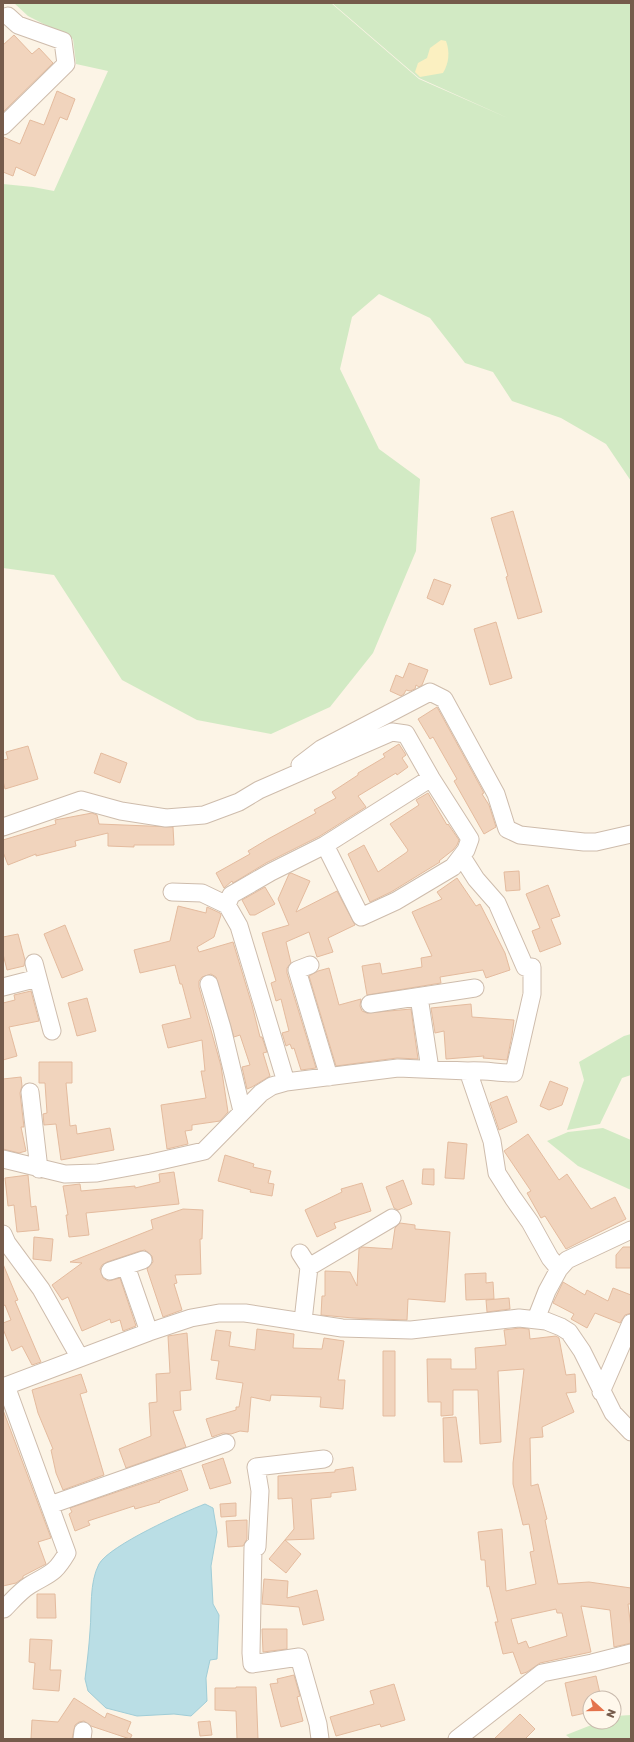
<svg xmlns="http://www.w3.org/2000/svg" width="634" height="1742" viewBox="0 0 634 1742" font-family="'Golos Text',sans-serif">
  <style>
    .green { fill: #d2eac4 }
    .sand { fill: #fbf0c1 }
    .water { fill: #badee5; stroke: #a0cdd7 }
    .building { fill: #f1d4bd; stroke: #e4bb9e; fill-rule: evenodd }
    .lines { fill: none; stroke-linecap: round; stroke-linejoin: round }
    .minor-casing { stroke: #cebcac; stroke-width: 19 }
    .minor { stroke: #fff; stroke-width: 17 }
  </style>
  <rect width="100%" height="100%" fill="#fcf4e6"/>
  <!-- green -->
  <path class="green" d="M14,3H331L419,79L512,120L419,78L332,3H631V481L606,444L561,418L512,401L493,372L465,363L430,318L379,294L352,317L340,369L379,449L420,479L416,551L373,653L330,707L271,734L197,720L122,680L54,575L3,568V184L33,187L54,191L108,71L76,64L73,39L28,16Z
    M631,1034V1075L622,1078L600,1124L567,1130L584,1080L579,1062L624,1036Z
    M603,1128L631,1140V1190L578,1166L547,1141L568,1132Z
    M631,1715V1739H571L566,1735L599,1722H614L615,1716Z"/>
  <!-- sand -->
  <path class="sand" d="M441,40L446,41C450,52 449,63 443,73L420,77L415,72L418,63L427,58L430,48Z"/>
  <!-- water -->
  <path class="water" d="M205,1504L213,1508L217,1532L211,1566L213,1604L219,1615L217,1659L210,1660L206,1678L207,1701L191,1716L174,1714L137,1716L106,1708L88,1691L85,1679C87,1663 89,1647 90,1631C92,1609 89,1583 99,1564C110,1545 184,1512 205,1504Z"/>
  <!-- building -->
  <path class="building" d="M14,35L32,54L39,48L53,63L3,112V45Z
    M57,91L75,99L67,120L60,117L35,176L16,167L13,176L3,172V137L20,144L30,120L44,125Z
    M513,511L542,612L518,619L506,577L508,576L491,518Z
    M434,579L451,585L443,605L427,598Z
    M496,622L512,678L490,685L474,629Z
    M409,663L428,670L422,685L419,687L416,685L415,689L410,691L406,690L404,694L401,696L390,691L396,675L403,678Z
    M437,707L484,793L482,794L489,805L496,827L484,834L454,781L457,779L433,737L430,739L418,719Z
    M399,744L406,755L402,758L408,767L397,775L396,773L358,796L366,807L320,836L266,863L233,883L232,881L224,888L216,873L250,854L248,851L268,839L316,813L314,810L336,798L332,792L358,775V773L385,757L383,754Z
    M28,746L38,779L5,789L3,781V760L8,759L6,752Z
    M101,753L127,763L120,783L94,773Z
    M428,793L447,825L448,824L459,840L457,845L453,850L439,861L440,862L391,892L370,902L348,854L364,845L378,872L407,852L408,850L390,824L419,805L416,800Z
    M92,813L97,815L99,824L173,827L174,845H134V847L108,846V833L75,841L76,846L36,856V854L8,865L3,852V840L56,824L55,820Z
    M519,871L520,890L506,891L504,872Z
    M291,873L310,881L296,912L337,891L355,925L328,938L333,952L317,957L309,932L286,942L291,963L287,968V973L316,1068L301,1070L294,1048L292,1049L290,1044L286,1046L282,1033L289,1031L281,999L276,1001L271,983L276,981L262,933L289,925L278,899L289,874Z
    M457,878L476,906L480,904L505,953L510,970L486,978L483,970L440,977L441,983L367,995L362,966L380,963L382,974L422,967L421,958L432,956L412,912L442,899L437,892Z
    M548,885L560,916L551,919L561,944L540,952L532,931L540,928L526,894Z
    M265,887L275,904L255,915H250L242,900Z
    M178,906L206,913L207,907L220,913L221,915L214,937L197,947L199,952L233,942L252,1005L260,1037H262L267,1052L263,1053L270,1076L252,1087L247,1089L242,1067L250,1065L240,1035L234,1037L216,977L211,974L202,977L199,981V987L221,1066L228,1112L220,1121L192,1125V1130L185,1131L188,1144L167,1149L161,1105L206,1098L201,1071H205L202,1040L168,1048L162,1025L191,1018L182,984H180L175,965L140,973L134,950L170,941Z
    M65,925L83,970L62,978L44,934Z
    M18,934L25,960L24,966L7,970L3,954V937Z
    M329,968L339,1005L361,999L360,1006L362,1011L367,1013L411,1009L418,1059L397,1058L336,1066L309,976L318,971Z
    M31,991L39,1021L9,1027L17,1056L3,1060V1003L15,1000L14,995Z
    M87,998L96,1031L77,1036L68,1003Z
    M471,1004L472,1017L514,1020L512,1035L507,1060L483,1058L484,1056L446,1059L444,1031L435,1033L431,1008Z
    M39,1062H72V1083H66L70,1126L76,1125L77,1134L110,1128L114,1150L61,1160L56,1124L44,1125L43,1114L47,1113L45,1083H39Z
    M21,1077L22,1086L20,1093L24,1127H21L26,1151L19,1153L3,1149V1079Z
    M550,1081L568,1088L562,1105L549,1110L540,1106Z
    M507,1096L517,1122L499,1130L490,1103Z
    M528,1134L559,1180L567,1174L591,1209L615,1197L626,1219L566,1249L545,1216L541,1218L527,1193L531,1191L504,1151Z
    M448,1142L467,1144L464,1179L445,1178Z
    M225,1155L254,1164L253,1167L271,1171L268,1183L274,1184L272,1196L250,1192L251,1190L218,1181Z
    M423,1169H434V1185L422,1184Z
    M174,1172L179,1204L86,1213L89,1235L69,1237L66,1215H68L63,1186L80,1184L81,1191L135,1186V1188L160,1182L159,1174Z
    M28,1175L31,1207L36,1206L39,1230L17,1232L14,1205L8,1206L5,1178Z
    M403,1180L412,1204L398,1210L394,1208L386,1187Z
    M362,1183L371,1211L334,1223L336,1228L317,1237L305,1210L342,1192L341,1189Z
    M183,1209L203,1210L202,1239H200L201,1274L175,1275L177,1283L174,1284L182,1310L163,1317L147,1269L153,1262L152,1256L145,1250L140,1251L107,1262L102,1265L100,1269L103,1278L108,1281L120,1278L136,1326L123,1331L120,1320L111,1323L110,1319L82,1331L68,1297L62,1300L52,1285L82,1263L70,1262L153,1229L151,1220Z
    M400,1223L415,1225V1229L450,1232L445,1302L408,1299L407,1320L353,1318L321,1315L322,1296H325V1271L350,1272L357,1286L359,1249L362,1247L392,1249L395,1228Z
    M34,1237L53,1239L51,1261L33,1259Z
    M623,1247H631V1268H616V1255Z
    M3,1264L18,1300L15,1301L41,1362L32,1365L22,1346L12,1351L3,1329V1323L11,1320L5,1305L3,1306Z
    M486,1273V1283L493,1282L494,1299L466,1300L465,1274Z
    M563,1282L585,1295L587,1290L608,1301L613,1288L631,1295V1313L625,1315L620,1323L595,1313L587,1328L571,1319L574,1314L553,1303Z
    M509,1298L510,1309L487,1312L486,1300Z
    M520,1328L529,1329L530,1339L556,1336L559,1338L566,1375L575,1374L576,1392L566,1393L574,1412L542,1427L543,1437L530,1438L531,1486L538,1484L547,1519L545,1520L558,1584L589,1582L631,1588V1604H628L631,1628V1643L614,1647L610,1610L581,1606L591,1652L540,1663L527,1672L521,1674L513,1652L503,1654L495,1622H498L489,1586L487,1587L485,1560H481L478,1532L502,1529L506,1591L536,1584L530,1552L534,1551L529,1524L523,1525L513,1484V1463L524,1369L498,1371L501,1442L480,1444L478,1390H453V1415L441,1416V1402H428L427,1359H451V1369H476L475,1348L506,1345L504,1330ZM556,1609L557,1613H562L567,1636L529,1648L526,1641L518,1644L511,1619Z
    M257,1329L294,1334L293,1348L322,1349L324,1338L344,1341L338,1380H345L343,1409L320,1407L321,1397L271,1395L270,1401L251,1397L248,1432L240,1431L231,1434L223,1433L212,1437L206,1419L236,1410V1407H239L243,1383L216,1379L219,1361L211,1360L216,1330L231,1332L229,1346L255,1350Z
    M187,1333L191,1390L180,1391L181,1410L173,1411L186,1447L126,1468L119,1449L151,1436L149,1403L157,1402L156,1374L170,1373L168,1336Z
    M383,1351H395V1416H383Z
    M81,1374L87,1392L80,1394L104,1475L63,1490L56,1473L51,1450L53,1449L38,1413L32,1390Z
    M3,1410L51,1538L38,1542L46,1564L23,1576V1578L16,1583L3,1586Z
    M456,1417L462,1462H444L443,1418Z
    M223,1458L231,1483L210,1489L202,1465Z
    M353,1467L356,1490L331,1493V1497L311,1499L314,1539L285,1540L301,1554L286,1573L269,1559L294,1529L292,1498L278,1499V1476L335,1472V1470Z
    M181,1470L188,1490L159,1501L160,1502L135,1509L134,1506L88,1521L90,1525L75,1531L69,1514L72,1512L70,1508Z
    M236,1503V1516L221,1517L220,1504Z
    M247,1520V1539L243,1546L228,1547L226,1521Z
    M264,1579L288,1581L287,1598L317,1590L324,1620L303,1625L299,1607L262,1604Z
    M37,1594H55L56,1618H37Z
    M262,1629H287V1649L263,1652Z
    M30,1639L52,1640L50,1670H61L59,1691L33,1689L35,1663L29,1662Z
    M294,1675L300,1696L297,1697L303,1721L281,1727L270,1684L278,1683L277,1679Z
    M596,1676L601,1698H590V1712L572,1716L565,1683Z
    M394,1684L405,1720L381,1727L380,1724L336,1736L330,1717L374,1704L370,1691Z
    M236,1687H256L258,1739H237L236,1711L215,1710V1688H236Z
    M74,1698L105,1718L107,1713L131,1722L127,1732L132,1735L130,1739L91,1726L84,1721L79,1722L75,1725L72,1739H31L32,1720L58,1722Z
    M520,1714L535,1729L525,1739H494Z
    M210,1721L212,1735L200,1736L198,1722Z"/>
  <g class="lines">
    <defs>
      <path id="minor" d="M3,126L66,64L63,41L18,25L8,16
        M300,765L321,749L430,692L444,699L496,794L507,829L520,835L584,842H596L631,834
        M3,827L81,800L121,811L166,818L204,815L239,802L259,790L392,732L406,734L431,778L470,839L466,850L453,867L396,901L361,917L325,845
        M462,857L476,879L497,903L525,967H532V994L514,1073C498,1073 484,1070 468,1071
        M172,892L202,893L227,905L239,926L286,1082
        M227,905L231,895L271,872L325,845L431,778
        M34,963L52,1031
        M310,965L297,970L329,1077
        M209,984L222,1028L242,1111
        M3,987L38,978
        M419,997L430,1069
        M370,1004L475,988
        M30,1092L39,1169
        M3,1159L65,1174L97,1173L151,1163L204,1151L261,1093L272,1086L286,1082L398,1068L468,1071L492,1141L497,1173L513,1198L530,1222L550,1258L559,1269
        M3,1234L7,1243L41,1289L80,1358
        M300,1253L309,1267L303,1321
        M126,1266L149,1332
        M309,1267L392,1218
        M110,1271L143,1260
        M536,1319L547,1291L559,1269L567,1260L631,1230
        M3,1387L149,1332L191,1318L219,1313H245L342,1328L411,1330L519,1318L546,1321L561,1327L569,1332L582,1351L613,1413L631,1432
        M601,1392L631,1323
        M50,1505L226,1443
        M4,1609C12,1601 20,1591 30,1585C50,1573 54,1575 67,1553L6,1386
        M82,1739L83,1731
        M320,1739L318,1724L299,1657L252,1664L251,1653L253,1547H257L260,1491L256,1467L324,1459
        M457,1739L542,1673L592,1663L631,1653"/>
    </defs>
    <!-- minor casing -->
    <use href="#minor" class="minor-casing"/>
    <!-- minor -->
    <use href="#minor" class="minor"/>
  </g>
  <!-- border -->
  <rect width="634" height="1742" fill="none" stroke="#755b4b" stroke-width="8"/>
  <!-- north arrow -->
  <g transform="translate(602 1710) rotate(111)"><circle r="19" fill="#fff8ec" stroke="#c8b9ac"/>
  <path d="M0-3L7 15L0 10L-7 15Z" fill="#e4734c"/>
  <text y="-6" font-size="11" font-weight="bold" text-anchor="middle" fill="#755b4b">N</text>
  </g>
</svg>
